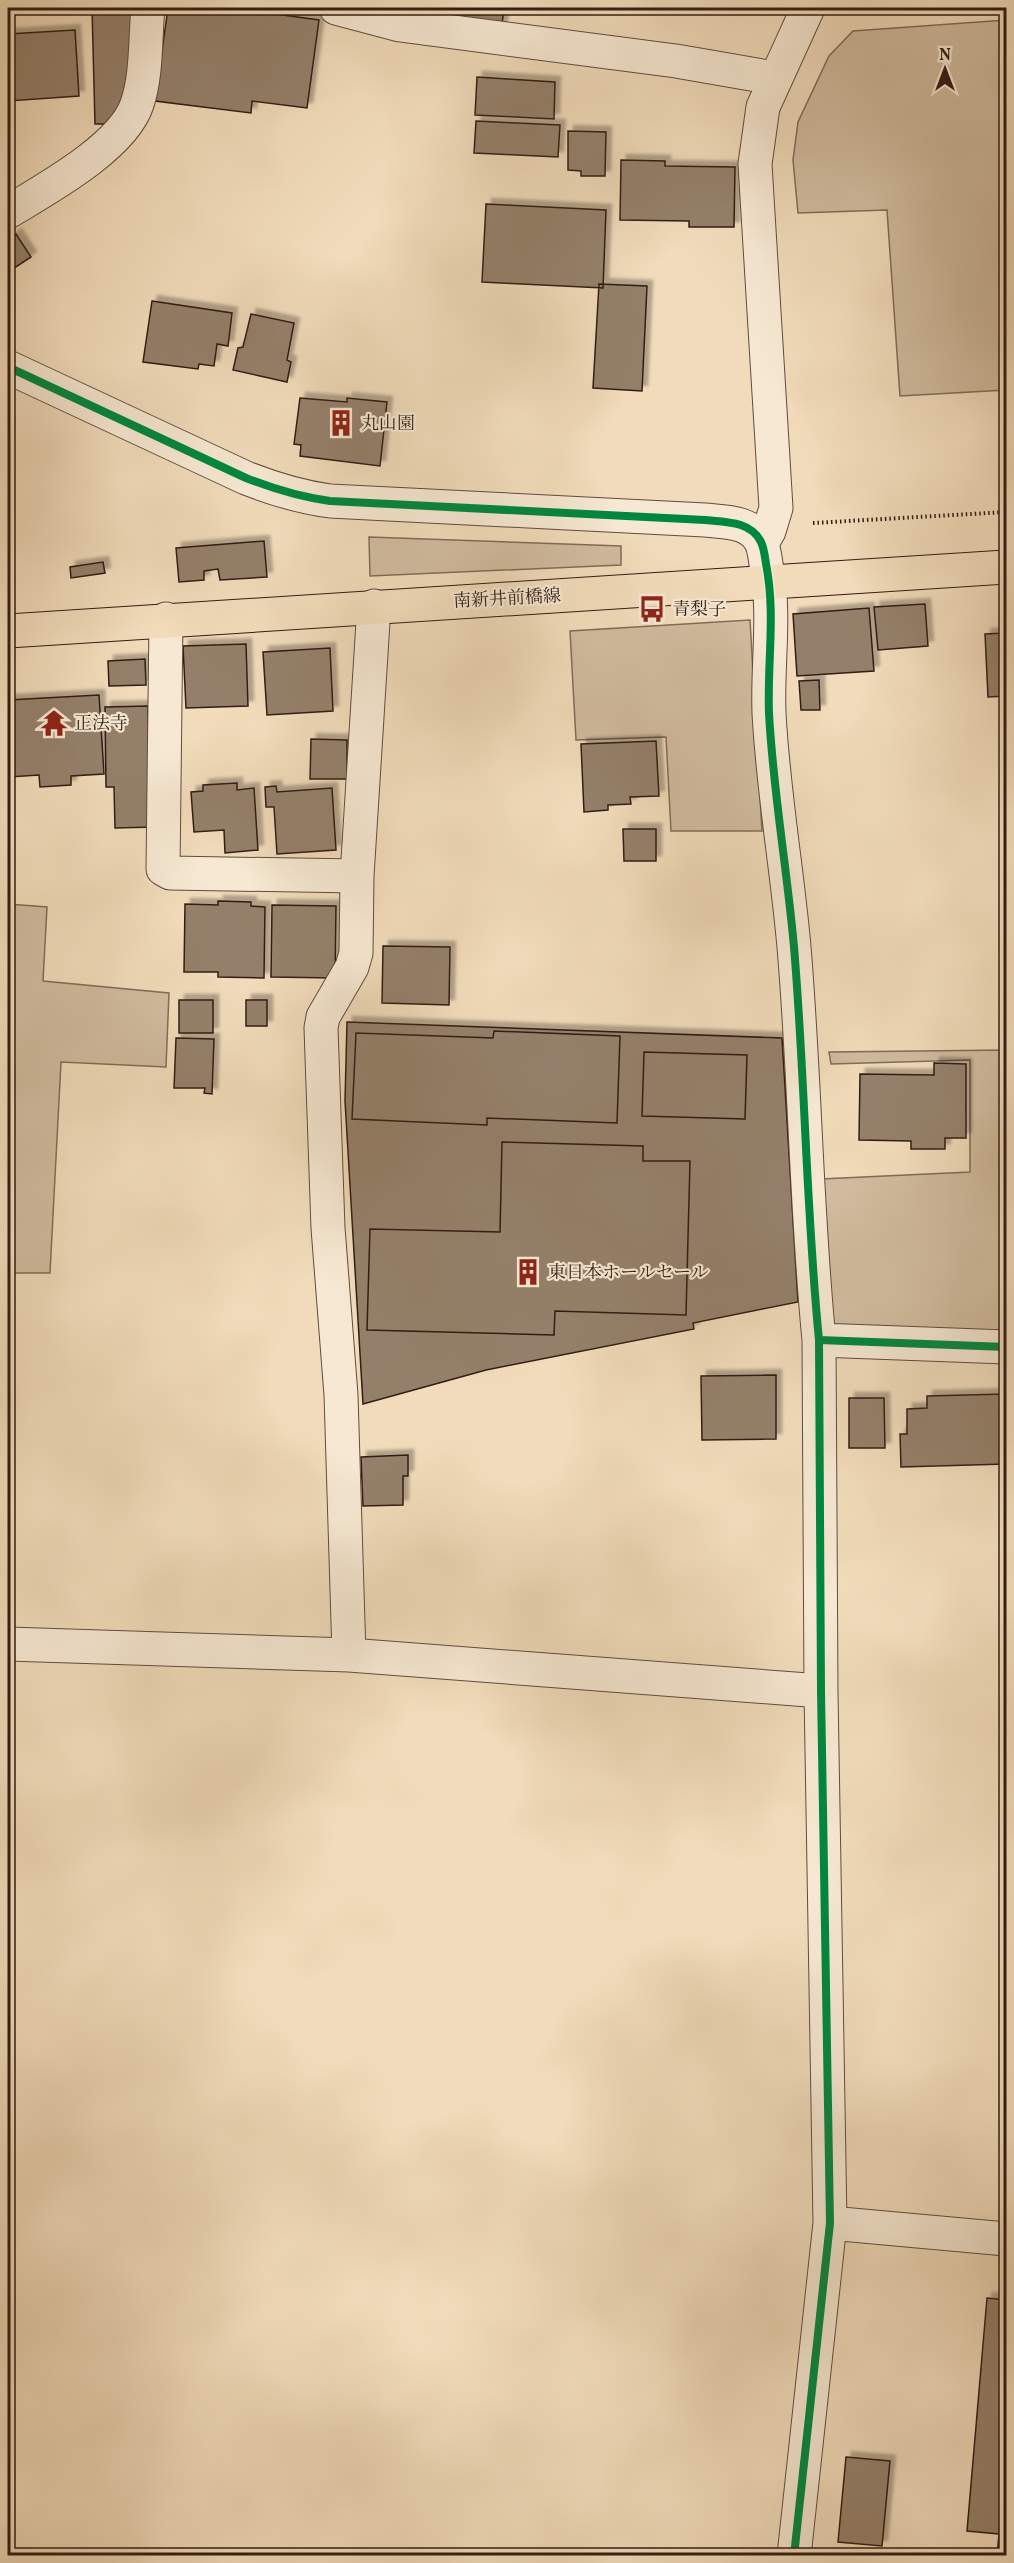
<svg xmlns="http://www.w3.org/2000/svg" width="1014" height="2563" viewBox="0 0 1014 2563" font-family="Vollkorn,'Noto Serif JP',serif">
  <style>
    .green { fill: #d0bb9e; stroke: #806c5a; stroke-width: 1.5 }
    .building { fill: #94806b; stroke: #301d15; stroke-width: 1.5; filter: url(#shadow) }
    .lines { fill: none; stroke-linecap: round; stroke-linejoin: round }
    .minor-casing { stroke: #604c3e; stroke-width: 35 }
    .major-casing { stroke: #301d15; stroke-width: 35 }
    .path { stroke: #301d15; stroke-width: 4; stroke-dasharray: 1.5 3; stroke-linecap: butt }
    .minor { stroke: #f6e8d2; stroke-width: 33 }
    .major { stroke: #f1dbba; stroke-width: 33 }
    .cycleway-casing { stroke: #f6e8d2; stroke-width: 11 }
    .cycleway { stroke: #00873e; stroke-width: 8 }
    .labels { text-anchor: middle; stroke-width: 4.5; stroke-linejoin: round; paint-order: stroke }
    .poi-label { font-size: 18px; fill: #301d15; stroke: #f6e8d2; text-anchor: start }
    .street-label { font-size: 18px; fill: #301d15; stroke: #f6e8d2 }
  </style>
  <defs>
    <filter id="shadow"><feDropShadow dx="5.5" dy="-5.5" stdDeviation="1.5" flood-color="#0004"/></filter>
  </defs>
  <rect width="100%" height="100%" fill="#f1dbba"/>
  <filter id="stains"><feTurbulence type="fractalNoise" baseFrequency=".00333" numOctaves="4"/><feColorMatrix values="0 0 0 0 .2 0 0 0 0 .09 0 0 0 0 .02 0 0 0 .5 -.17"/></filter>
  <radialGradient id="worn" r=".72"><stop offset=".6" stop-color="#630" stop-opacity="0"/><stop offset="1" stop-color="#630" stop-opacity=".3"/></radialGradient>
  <!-- green -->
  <path class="green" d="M1006,20V390L900,396L887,210L798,213L793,160L798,122L829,56L853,31Z
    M369,537L621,546V565L370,576Z
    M750,620L762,831H671L666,737L576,740L570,631Z
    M8,904L47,907L43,981L169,993L166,1067L61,1062L50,1273H8Z
    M1006,1050V1340L832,1332L821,1179L970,1172V1060L831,1064L829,1052Z"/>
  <!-- building -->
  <path class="building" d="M92,8H140L126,124H95Z
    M168,8H254L253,11L319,20L307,108L252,101L251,113L155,101Z
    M456,8H504L501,33L454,27Z
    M857,8H916L857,12Z
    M75,30L79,96L8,101V34Z
    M477,77L555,82L554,119L475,115Z
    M476,121L560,125L558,157L474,153Z
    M568,131L606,132L605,176H581V171L568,170Z
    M621,160L665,161V166L735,167L734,227H689V221L620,220Z
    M486,204L606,210L603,288L482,282Z
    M16,234L31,257L8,272V240Z
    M599,284L647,286L642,391L593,388Z
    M152,301L232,313L228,346L217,344L214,366L199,364L198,369L143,362Z
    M251,314L294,323L287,360L291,362L287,382L233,370L238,348L243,347Z
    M300,398L347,402V398L387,402L380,466L300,456L301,445L294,444Z
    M264,541L267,577L220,580L218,569L204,571V580L179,582L176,548Z
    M103,562L105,573L71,578L70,567Z
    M925,604L928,646L878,650L874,607Z
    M869,608L874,671L797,676L793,614Z
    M1006,633V696L988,697L985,634Z
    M246,644L248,706L186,708L183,646Z
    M330,648L333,711L267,715L263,652Z
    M145,659L146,685L109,686L108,661Z
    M819,680L820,710H801L799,681Z
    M99,695L104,774L71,776V785L40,787L39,775L9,777L8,700Z
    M148,706L149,764L155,827L115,828L114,787H106L105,707Z
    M311,739L347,740V779H310Z
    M656,741L659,796L630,797L631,804L608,805V810L584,812L581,744Z
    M237,783V790L254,788L258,850L225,853L224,830L194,832L191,792L203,791V785Z
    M276,786L277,792L332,788L336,850L277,854L274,807H266L265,787Z
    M623,829H656V861H624Z
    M218,901L251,902V906L265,907L264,978L218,977V972H184L185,904L218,905Z
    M272,905L336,906L335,978L271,977Z
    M383,946L450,947L449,1005L382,1003Z
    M179,1000H213V1033H179Z
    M246,1000H267V1026H246Z
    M347,1022L782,1038L798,1302L693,1323L694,1329L486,1370L363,1404L345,1101Z
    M494,1031L620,1036L617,1123L487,1118V1125L352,1119L356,1033L493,1038Z
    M176,1038L214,1039L212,1094L204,1093L205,1088H174Z
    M644,1052L747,1055L745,1119L642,1116Z
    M934,1063L966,1064V1138H945V1149H911V1141L859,1140L860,1074L934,1075Z
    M502,1142L643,1146V1161H690L686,1315L555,1311L554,1335L367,1330L370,1229L500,1232Z
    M776,1375V1439L702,1440L701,1376Z
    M1005,1394L1006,1464L901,1467L900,1434H907V1409L927,1408V1396Z
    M849,1398H884L885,1448H849Z
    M408,1455V1476H403V1505L363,1506L361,1457Z
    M987,2298L1006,2300V2556H997L999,2534L967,2531Z
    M846,2457L890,2461L882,2546L838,2542Z"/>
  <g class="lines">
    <defs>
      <path id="minor" d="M336,8L400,25L676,61L774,78
        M8,212C46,189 123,147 137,104C147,75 145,38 148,8
        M8,367L246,478C274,489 300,497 330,501L705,520C725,522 751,521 761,542C764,548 765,557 766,564C776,614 767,663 769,713C773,791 787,868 794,947C805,1077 806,1209 819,1340
        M762,543L769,531L776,508L755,164L763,107L808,8
        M166,619L163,869L170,873L357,876
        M8,1644L349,1655L821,1691
        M349,1655L341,1395L328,1228L321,1028L323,1017L352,967L356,953L357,876L374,606
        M830,2223L1006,2239
        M794,2556L830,2223L821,1691L819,1340L1006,1347"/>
      <path id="major" d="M8,631L1006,567"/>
    </defs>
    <!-- minor casing -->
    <use href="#minor" class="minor-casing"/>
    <!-- major casing -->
    <use href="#major" class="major-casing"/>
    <!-- path -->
    <path class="path" d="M813,523L1006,512"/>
    <!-- minor -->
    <use href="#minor" class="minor"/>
    <!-- major -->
    <use href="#major" class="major"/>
    <defs>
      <path id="cycleway" d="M8,367L246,478C274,489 300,497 330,501L705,520C725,522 751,521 761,542C764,548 765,557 766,564C776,614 767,663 769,713C773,791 787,868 794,947C805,1077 806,1209 819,1340
        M794,2556L830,2223L821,1691L819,1340L1006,1347"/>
    </defs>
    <!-- cycleway casing -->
    <use href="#cycleway" class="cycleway-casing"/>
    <!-- cycleway -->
    <use href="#cycleway" class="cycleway"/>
  </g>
  <!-- icons -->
  <defs>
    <symbol id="building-bare" viewBox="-9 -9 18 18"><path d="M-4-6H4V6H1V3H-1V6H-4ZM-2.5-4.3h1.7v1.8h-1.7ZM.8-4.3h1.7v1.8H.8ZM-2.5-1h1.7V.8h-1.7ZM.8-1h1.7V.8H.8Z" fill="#8f2418" stroke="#f6e8d2" stroke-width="2.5" paint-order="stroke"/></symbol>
    <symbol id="bus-bare" viewBox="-9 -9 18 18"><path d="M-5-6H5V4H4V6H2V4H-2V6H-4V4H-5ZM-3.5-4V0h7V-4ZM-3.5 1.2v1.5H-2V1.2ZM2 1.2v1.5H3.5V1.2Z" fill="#8f2418" stroke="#f6e8d2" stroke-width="2.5" paint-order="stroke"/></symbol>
    <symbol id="temple-bare" viewBox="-9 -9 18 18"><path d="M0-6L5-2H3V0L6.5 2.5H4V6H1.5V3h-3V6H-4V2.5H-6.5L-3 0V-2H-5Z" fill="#8f2418" stroke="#f6e8d2" stroke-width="2.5" paint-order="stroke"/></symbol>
  </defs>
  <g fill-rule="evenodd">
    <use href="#building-bare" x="322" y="404" width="38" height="38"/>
    <use href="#bus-bare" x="633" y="590" width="38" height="38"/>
    <use href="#temple-bare" x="35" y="704" width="38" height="38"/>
    <use href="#building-bare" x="509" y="1253" width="38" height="38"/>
  </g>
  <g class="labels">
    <!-- poi labels -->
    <g class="poi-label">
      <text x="361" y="429">丸山園</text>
      <text x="672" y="615">青梨子</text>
      <text x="74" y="729">正法寺</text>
      <text x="548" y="1278">東日本ホールセール</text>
    </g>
    <!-- street labels -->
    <g class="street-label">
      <text transform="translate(507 598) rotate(-3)" y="6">南新井前橋線</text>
    </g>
  </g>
  <!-- margin -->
  <rect width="1014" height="2563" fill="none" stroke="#f1dbba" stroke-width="30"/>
  <rect x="9" y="9" width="996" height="2545" fill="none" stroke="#301d15" stroke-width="3"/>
  <rect x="15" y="15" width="984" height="2533" fill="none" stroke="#301d15" stroke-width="1.5"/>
  <!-- north arrow -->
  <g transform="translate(945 69)" stroke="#f6e8d2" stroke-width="4.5" paint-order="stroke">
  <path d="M0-4.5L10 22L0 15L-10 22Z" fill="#301d15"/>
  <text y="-9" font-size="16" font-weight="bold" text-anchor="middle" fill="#301d15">N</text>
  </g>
  <rect width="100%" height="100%" filter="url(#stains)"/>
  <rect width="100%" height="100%" fill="url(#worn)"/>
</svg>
